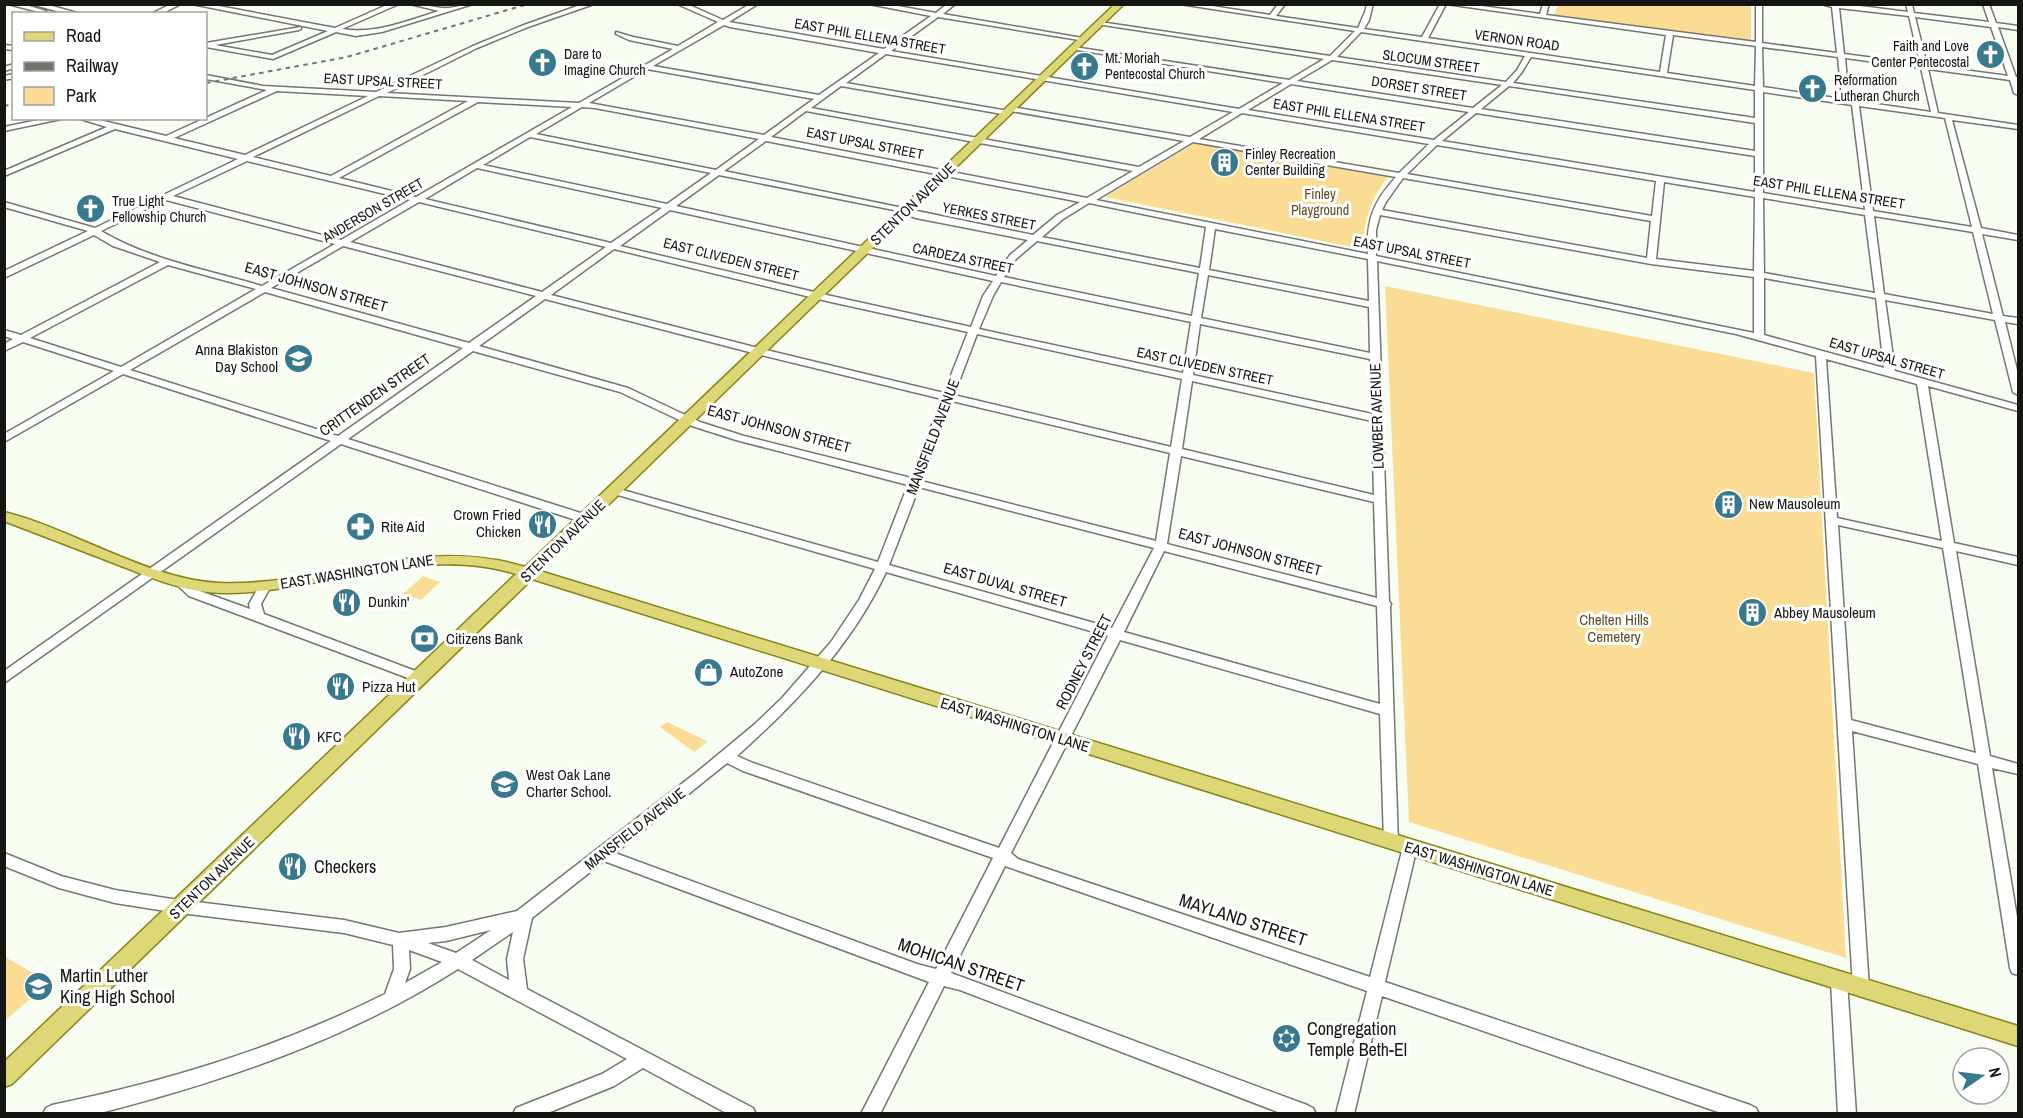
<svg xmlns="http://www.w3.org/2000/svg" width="2023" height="1118" viewBox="0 0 2023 1118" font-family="'Archivo Narrow',sans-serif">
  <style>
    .green { fill: #fbdc94 }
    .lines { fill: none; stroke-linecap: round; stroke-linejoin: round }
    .minor-casing { stroke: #73776e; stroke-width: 3 }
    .major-casing { stroke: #888318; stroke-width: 3 }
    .minor { fill: #fff; fill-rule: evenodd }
    .major { fill: #ddd777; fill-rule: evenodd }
    .rail { stroke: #72746e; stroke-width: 2; stroke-dasharray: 4.5 4.5; stroke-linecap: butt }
    .labels { text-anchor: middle; stroke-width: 6; stroke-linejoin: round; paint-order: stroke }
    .far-street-label { font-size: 14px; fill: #151612; stroke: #fff }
    .far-poi-label { font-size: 14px; fill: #151612; stroke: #fff; text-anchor: start }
    .far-park-label { font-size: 14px; fill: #5d4b21; stroke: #fff }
    .street-label { font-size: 15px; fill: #151612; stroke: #fff }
    .poi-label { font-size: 15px; fill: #151612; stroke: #fff; text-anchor: start }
    .park-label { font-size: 15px; fill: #5d4b21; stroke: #fff }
    .near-poi-label { font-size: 18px; fill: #151612; stroke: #fff; text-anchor: start }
    .near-street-label { font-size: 18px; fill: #151612; stroke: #fff }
  </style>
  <rect width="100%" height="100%" fill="#f8fdf2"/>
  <!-- green -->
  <path class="green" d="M1558,5H1751V41L1554,15Z
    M1195,143L1388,177C1370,199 1365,221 1362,249L1105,197Z
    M1385,286L1814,373L1846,958L1409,822Z
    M423,576L440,582L421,600L403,594Z
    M667,722L707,741V742L694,752L660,727Z
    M5,957L49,982L5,1021Z"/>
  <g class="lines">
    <defs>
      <path id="minor" d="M8,4H22L46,11L43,13Z
        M31,4H45L81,14H67Z
        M171,4H181L161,14H151Z
        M192,4H208L335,28L389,4H399L342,29C375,35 409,20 439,11L410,4C422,4 440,9 449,8C457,7 464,4 473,4L382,32L356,36L336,32L273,59L206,47V43L301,27V29L299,30L215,45L272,55L328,31Z
        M583,4H594L528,27L477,48L387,93L579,103L673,49L629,40L616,34V32L633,37L678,46L718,22L677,4H687L723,20L750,4H758L729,22L884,49L931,16L869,4H887L936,13L947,4H955L943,14L1088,39L1085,41L938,17L891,51L1239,109L1283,83L1071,49L1074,47L1289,80L1324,59L1097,24L1100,22L1330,56L1355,31L1180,4H1199L1270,15L1278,4H1285L1276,16L1358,28L1365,12L1367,4H1373L1369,20L1364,29L1422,37L1440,4H1446L1428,38L1660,72L1666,35L1446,4H1467L1540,14L1543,4H1549L1546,15L1756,42V4H1762V43L1837,53L1832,7L1822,4H1844L1908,12L1906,4H1912L1914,13L1989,22L1983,4H1989L1996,23L2018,26V30L1998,27L2016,77H2018V95L2014,93L2010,80L1928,69L1938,113L2018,125V129L1952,120L1981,228L2018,235V240L1982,234L2003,316L2018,318V324L2005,322L2018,374V395L2013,392L1995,320L1885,300L1895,371L2018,405V411L1928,386L1954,543L2018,557V565L1956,551L1990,756L2018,764V774L1992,768L2018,923V975L2012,973L2010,968L1978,764L1852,731L1869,988L1867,993L1861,995L1855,993L1853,988L1816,356L1736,334L1377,261L1389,601L1391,604L1390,607L1398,842L1396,846L1391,848L1386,846L1384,842L1380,714L1120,640L1011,853L1018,859L1370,977L1403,847L1405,843L1410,841L1415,843L1417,847L1385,982L1750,1105L1756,1108L1759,1114H1724L1382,996L1354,1114H1336L1367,991L1005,866L951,973L1307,1105L1313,1108L1316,1114H1283L960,990L944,986L880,1114H861L929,982L604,861L532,918L523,959L527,989L753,1108L756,1114H728L643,1068L614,1086L545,1114H513L516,1108L602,1074L627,1059L458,969C350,1038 228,1080 104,1112L94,1114H43L46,1108L52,1105C169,1081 277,1048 385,994L394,969L393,945L344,933L172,912L115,903L59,888L4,866V853L61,876L115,890L172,899L344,920L399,933L446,927L517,911L697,772L755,724L782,698L831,642L859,600L875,569L611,493L609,491L611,489H619L878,562L908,485L736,440L692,426L620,392L473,351L348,439L590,516L592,519L590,522H582L341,444L4,683V671L331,441L123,374L4,442V434L114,371L23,342L4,351V344L13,339L4,336V330L21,335L160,262L113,246L94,235L4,278V271L88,231L4,207V202L95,228L238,159L115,129L4,176V171L107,127L77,118H91L166,136L267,90L206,79V75L263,86L376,92L473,46L524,25ZM1839,8L1909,16L1920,64L1844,54ZM1915,17L1991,27L2008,76L1927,65ZM724,25L730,27L879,53L819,95L653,66ZM1361,32L1525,56L1517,70L1506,82L1337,57ZM1673,35L1756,46L1755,86L1667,73ZM1762,47L1838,57L1842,99L1763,87ZM886,54L1233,112L1190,137L1011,107L1007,109L1011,111L1184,141L1139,167L811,108L841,86L1008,115L1012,113L1008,111L846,83ZM1531,57L1755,90V118L1513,83L1522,72ZM1845,58L1921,68L1931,112L1849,100ZM1332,60L1502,85L1473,108L1297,81ZM647,69L814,99L764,135L589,103ZM1291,84L1469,112L1434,140L1248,110ZM1509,86L1755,123V151L1481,109ZM277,91L368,96L245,155L174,138ZM1763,92L1852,105L1865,210L1763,193ZM379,96L468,101L331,176L253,157ZM478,102L572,107L416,197L339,178ZM1859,106L1945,118L1972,227L1873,211ZM582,107L595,108L759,139L716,170L536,134ZM806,111L1133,171L1087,198L771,137ZM1242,113L1429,144L1399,173L1199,139ZM1476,113L1755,156V192L1442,141ZM530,137L711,173L667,204L483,165ZM766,141L1080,202L1057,215L1033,235L724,171ZM1193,142L1396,177C1373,202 1366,221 1368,254L1096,200ZM1437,145L1656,181L1652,216L1407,174ZM247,161L410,200L341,240L173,196ZM477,168L662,208L611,243L425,199ZM719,175L894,210L916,218L1028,240L1010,255L996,276L676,206ZM1403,178L1651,221L1647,258L1382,210L1386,202ZM1664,182L1755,197L1754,271L1656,259ZM1763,198L1865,215L1875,293L1764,273ZM166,200L335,244L262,286C208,270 150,260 101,231ZM419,202L606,247L542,292L350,242ZM1089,203L1206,227L1200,268L1042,237L1063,219ZM670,210L993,281L983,296L971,327L831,296L620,246ZM1380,215L1651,264L1754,277V333L1376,256V230ZM1874,216L1973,232L1993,314L1884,294ZM1215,229L1368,259L1369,301L1209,270ZM1037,241L1199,273L1192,316L1004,277L1016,259ZM343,246L536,296L469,343L271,288ZM614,249L831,302L968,332L944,393L762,349L551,295ZM168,265L256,289L121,367L30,338ZM1208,275L1369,307L1370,353L1201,318ZM1764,278L1876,298L1884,368L1764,335ZM1001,282L1191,322L1183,373L979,329L993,296ZM265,292L463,348L338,436L130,370ZM545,299L757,354L942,399L911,478L744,436L700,422L628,388L479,346ZM1200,324L1370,359L1372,414L1193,375ZM977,334L1182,379L1171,447L954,395ZM1826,359L1917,384L1942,541L1837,518ZM1192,381L1372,421L1374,495L1182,449ZM952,401L1170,453L1156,541L921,481ZM1181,456L1374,502L1377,598L1167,544ZM919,487L1154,548L1112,628L889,565ZM1838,525L1943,548L1976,753L1851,720ZM1164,551L1377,606L1380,704L1124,632ZM886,572L1108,636L999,848L753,763L737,756C796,703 852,645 886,572ZM727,763L743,771L993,858L936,969L917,964L615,853ZM491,930L456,953L428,943L446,941ZM513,932L507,959L509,980L472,960ZM409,950L442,962L405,983L410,969Z
        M4,45L14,46V50L4,49Z
        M14,64V68L4,71V67Z
        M14,74V78L4,80V76Z
        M48,118H66L4,131V127Z
        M181,579L197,590L250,609L249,604L261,583H269L271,586L261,604L264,614L426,675L428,678L426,681H416L189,596L175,583Z
        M1839,974L1845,976L1847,981L1856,1114H1838L1831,981L1833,976Z"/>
      <path id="major" d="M1115,4H1124L540,571L2018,1026V1046L532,579L12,1084L4,1087V1062L516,574C420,544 321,593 224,593C184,593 147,576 111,562C75,548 40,535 4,521V512C73,529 149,580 219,583C324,587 419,534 525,567Z"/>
    </defs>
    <!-- minor casing -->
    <use href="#minor" class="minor-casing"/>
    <!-- major casing -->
    <use href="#major" class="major-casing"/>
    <!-- minor -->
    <use href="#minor" class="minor"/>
    <!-- major -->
    <use href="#major" class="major"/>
    <!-- rail -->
    <path class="rail" d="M206,83L347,57L528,4
      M4,106L14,104"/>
  </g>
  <!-- icons -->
  <defs>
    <symbol id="church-disc" viewBox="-11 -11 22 22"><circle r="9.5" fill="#39798d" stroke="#fff"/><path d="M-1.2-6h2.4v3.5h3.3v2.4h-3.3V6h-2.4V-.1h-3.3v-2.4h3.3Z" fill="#fff"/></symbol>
    <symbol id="building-disc" viewBox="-11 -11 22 22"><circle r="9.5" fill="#39798d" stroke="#fff"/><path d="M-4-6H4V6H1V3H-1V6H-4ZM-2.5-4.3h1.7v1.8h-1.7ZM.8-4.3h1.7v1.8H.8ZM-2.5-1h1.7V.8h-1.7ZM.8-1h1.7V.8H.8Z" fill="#fff"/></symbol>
    <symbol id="school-disc" viewBox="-11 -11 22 22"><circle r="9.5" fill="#39798d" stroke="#fff"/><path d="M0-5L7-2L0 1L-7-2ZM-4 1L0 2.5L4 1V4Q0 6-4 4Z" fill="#fff"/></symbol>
    <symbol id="restaurant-disc" viewBox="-11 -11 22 22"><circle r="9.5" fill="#39798d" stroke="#fff"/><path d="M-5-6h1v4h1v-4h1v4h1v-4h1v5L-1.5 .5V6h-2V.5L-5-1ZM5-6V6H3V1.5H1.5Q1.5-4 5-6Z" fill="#fff"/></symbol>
    <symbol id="pharmacy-disc" viewBox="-11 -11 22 22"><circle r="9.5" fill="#39798d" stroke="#fff"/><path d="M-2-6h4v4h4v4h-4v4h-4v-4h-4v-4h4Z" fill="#fff"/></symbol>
    <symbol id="bank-disc" viewBox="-11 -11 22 22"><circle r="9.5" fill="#39798d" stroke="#fff"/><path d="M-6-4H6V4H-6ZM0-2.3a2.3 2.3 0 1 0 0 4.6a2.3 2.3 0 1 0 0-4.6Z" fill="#fff"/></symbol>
    <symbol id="shop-disc" viewBox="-11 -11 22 22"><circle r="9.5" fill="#39798d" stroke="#fff"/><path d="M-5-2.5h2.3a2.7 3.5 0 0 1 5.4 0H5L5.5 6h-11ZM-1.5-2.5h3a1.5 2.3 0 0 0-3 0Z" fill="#fff"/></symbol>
    <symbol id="synagogue-disc" viewBox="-11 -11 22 22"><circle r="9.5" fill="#39798d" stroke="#fff"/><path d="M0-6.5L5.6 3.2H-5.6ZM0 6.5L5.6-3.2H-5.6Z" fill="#fff"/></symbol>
  </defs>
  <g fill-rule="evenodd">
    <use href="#church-disc" x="1974" y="38" width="33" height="33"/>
    <use href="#church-disc" x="526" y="46" width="33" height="33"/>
    <use href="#church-disc" x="1068" y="50" width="33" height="33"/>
    <use href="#church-disc" x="1796" y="72" width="33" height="33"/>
    <use href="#building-disc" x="1208" y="146" width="33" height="33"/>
    <use href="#church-disc" x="74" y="192" width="33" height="33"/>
    <use href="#school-disc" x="282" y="342" width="33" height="33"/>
    <use href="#building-disc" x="1712" y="488" width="33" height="33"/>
    <use href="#restaurant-disc" x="526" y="508" width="33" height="33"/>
    <use href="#pharmacy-disc" x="344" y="510" width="33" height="33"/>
    <use href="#restaurant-disc" x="330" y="586" width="33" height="33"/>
    <use href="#building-disc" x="1736" y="596" width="33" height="33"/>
    <use href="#bank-disc" x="408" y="622" width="33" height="33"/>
    <use href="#shop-disc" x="692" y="656" width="33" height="33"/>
    <use href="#restaurant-disc" x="324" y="670" width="33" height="33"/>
    <use href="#restaurant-disc" x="280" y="720" width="33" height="33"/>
    <use href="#school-disc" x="488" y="768" width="33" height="33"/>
    <use href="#restaurant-disc" x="276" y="850" width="33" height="33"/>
    <use href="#school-disc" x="22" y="970" width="33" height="33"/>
    <use href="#synagogue-disc" x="1270" y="1022" width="33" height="33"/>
  </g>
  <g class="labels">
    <!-- far-street labels -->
    <g class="far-street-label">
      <text transform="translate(870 36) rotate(10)" y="5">EAST PHIL ELLENA STREET</text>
      <text transform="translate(1517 40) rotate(8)" y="5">VERNON ROAD</text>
      <text transform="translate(1431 61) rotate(8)" y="5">SLOCUM STREET</text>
      <text transform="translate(383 81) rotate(3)" y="5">EAST UPSAL STREET</text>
      <text transform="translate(1419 88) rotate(9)" y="5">DORSET STREET</text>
      <text transform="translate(1349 115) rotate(9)" y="5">EAST PHIL ELLENA STREET</text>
      <text transform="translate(865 143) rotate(11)" y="5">EAST UPSAL STREET</text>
      <text transform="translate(1829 192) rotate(9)" y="5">EAST PHIL ELLENA STREET</text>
      <text transform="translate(373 210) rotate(-30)" y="5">ANDERSON STREET</text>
      <text transform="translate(989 216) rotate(11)" y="5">YERKES STREET</text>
      <text transform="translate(1412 252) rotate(11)" y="5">EAST UPSAL STREET</text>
      <text transform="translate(963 258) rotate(12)" y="5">CARDEZA STREET</text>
      <text transform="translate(731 259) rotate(14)" y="5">EAST CLIVEDEN STREET</text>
      <text transform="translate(1887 358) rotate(16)" y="5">EAST UPSAL STREET</text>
      <text transform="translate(1205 366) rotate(12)" y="5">EAST CLIVEDEN STREET</text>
    </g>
    <!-- far-poi labels -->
    <g class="far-poi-label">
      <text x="1969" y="51" text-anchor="end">Faith and Love<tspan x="1969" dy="16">Center Pentecostal</tspan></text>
      <text x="564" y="59">Dare to<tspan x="564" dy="16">Imagine Church</tspan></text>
      <text x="1105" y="63">Mt. Moriah<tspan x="1105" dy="16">Pentecostal Church</tspan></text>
      <text x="1834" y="85">Reformation<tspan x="1834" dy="16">Lutheran Church</tspan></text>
      <text x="1245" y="159">Finley Recreation<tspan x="1245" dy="16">Center Building</tspan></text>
      <text x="112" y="206">True Light<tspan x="112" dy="16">Fellowship Church</tspan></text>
    </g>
    <!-- far-park labels -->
    <g class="far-park-label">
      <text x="1320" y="199">Finley<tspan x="1320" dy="16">Playground</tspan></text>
    </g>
    <!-- street labels -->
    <g class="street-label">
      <text transform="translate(913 204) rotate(-44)" y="5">STENTON AVENUE</text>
      <text transform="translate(316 287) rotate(16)" y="5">EAST JOHNSON STREET</text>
      <text transform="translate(375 395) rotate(-35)" y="5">CRITTENDEN STREET</text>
      <text transform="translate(1377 416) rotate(-92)" y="5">LOWBER AVENUE</text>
      <text transform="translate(779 429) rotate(15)" y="5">EAST JOHNSON STREET</text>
      <text transform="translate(933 437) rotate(-69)" y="5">MANSFIELD AVENUE</text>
      <text transform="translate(563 541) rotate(-44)" y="5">STENTON AVENUE</text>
      <text transform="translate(1250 552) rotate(15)" y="5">EAST JOHNSON STREET</text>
      <text transform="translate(357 572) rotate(-9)" y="5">EAST WASHINGTON LANE</text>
      <text transform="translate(1005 585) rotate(16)" y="5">EAST DUVAL STREET</text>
      <text transform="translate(1084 662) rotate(-63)" y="5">RODNEY STREET</text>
      <text transform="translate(1015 725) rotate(17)" y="5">EAST WASHINGTON LANE</text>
      <text transform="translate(635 829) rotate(-38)" y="5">MANSFIELD AVENUE</text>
      <text transform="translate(1479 869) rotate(17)" y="5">EAST WASHINGTON LANE</text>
      <text transform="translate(212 878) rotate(-44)" y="5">STENTON AVENUE</text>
    </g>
    <!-- poi labels -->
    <g class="poi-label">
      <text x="278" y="355" text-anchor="end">Anna Blakiston<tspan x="278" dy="17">Day School</tspan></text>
      <text x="1749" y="509">New Mausoleum</text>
      <text x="521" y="520" text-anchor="end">Crown Fried<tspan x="521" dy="17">Chicken</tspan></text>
      <text x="381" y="532">Rite Aid</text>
      <text x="368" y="607">Dunkin'</text>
      <text x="1774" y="618">Abbey Mausoleum</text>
      <text x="446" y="644">Citizens Bank</text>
      <text x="730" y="677">AutoZone</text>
      <text x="362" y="692">Pizza Hut</text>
      <text x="317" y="742">KFC</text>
      <text x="526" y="780">West Oak Lane<tspan x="526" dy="17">Charter School.</tspan></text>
    </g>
    <!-- park labels -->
    <g class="park-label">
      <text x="1614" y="625">Chelten Hills<tspan x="1614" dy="17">Cemetery</tspan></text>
    </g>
    <!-- near-poi labels -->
    <g class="near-poi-label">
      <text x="314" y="873">Checkers</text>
      <text x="60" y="982">Martin Luther<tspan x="60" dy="21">King High School</tspan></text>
      <text x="1307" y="1035">Congregation<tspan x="1307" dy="21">Temple Beth-El</tspan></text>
    </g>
    <!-- near-street labels -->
    <g class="near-street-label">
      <text transform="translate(1243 920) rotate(18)" y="6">MAYLAND STREET</text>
      <text transform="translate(961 965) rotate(19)" y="6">MOHICAN STREET</text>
    </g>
  </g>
  <!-- border -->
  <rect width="2023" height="1118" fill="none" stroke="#151612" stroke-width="12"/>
  <!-- legend -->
  <rect x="12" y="12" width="195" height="108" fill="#ffffff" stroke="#a1a2a0" stroke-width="1.5"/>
  <rect x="24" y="32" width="30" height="9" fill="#ddd777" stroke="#a1a2a0" stroke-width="1.5"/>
  <text x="66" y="42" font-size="18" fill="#151612">Road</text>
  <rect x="24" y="62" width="30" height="9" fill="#72746e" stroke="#a1a2a0" stroke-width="1.5"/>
  <text x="66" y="72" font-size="18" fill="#151612">Railway</text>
  <rect x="24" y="87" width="30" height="18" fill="#fbdc94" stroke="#a1a2a0" stroke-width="1.5"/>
  <text x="66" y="102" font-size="18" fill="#151612">Park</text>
  <!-- north arrow -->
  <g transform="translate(1981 1076) rotate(76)"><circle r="28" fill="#ffffff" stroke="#a1a2a0" stroke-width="1.5"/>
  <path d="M0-4.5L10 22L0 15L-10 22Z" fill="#39798d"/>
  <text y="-9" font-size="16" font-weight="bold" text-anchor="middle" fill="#151612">N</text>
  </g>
</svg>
